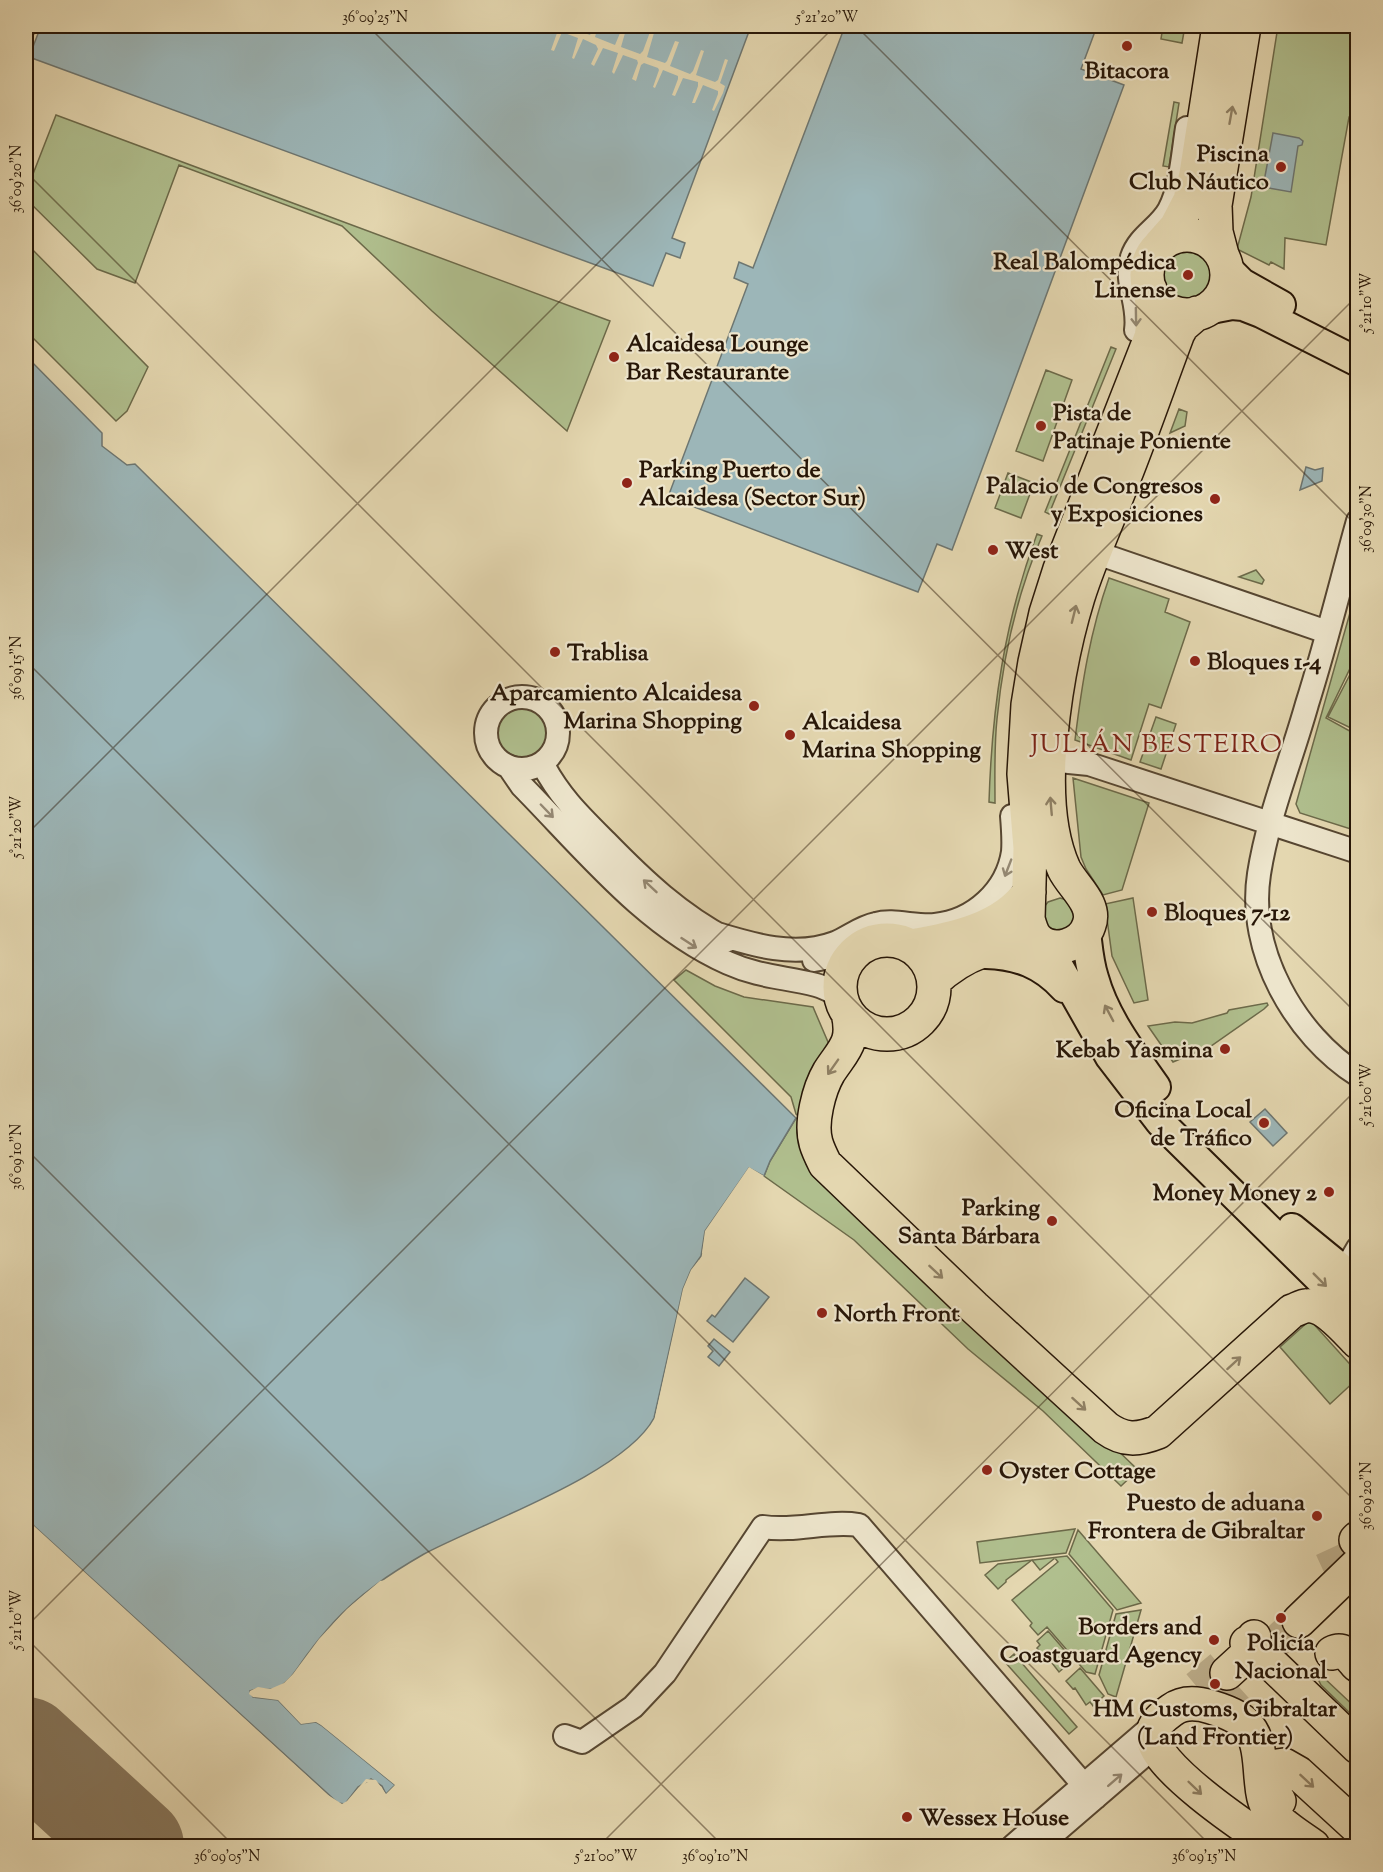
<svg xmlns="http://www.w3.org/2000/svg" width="1383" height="1872" viewBox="0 0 1383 1872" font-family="'Sorts Mill Goudy',serif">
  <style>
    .green { fill: #b0bf8e; stroke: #6c6a4a; stroke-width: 1.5 }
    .water { fill: #9cb6b8; stroke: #6d7671; stroke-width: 1.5 }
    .pier { fill: #e4d7b0 }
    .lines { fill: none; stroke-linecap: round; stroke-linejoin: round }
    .runway { stroke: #86765c; stroke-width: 100 }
    .highway-tunnel { stroke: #beb08e; stroke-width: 33; stroke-dasharray: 33 16; stroke-linecap: butt }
    .minor-casing { stroke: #564631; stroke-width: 26 }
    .major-casing { stroke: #271607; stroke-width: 32 }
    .highway-casing { stroke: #271607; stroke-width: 36 }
    .minor { stroke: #ede5cc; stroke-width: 22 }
    .major { stroke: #e4d7b0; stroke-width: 28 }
    .highway { stroke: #e4d7b0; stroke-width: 33 }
    .oneway { stroke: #8f8064 }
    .oneway2 { stroke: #948873 }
    .ticks { fill: none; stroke: #271607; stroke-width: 1.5; stroke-opacity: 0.45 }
    .poi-dot { fill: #8f2418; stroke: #ede5cc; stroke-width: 2 }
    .labels { text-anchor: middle; stroke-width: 4.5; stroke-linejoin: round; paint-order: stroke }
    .poi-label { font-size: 24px; font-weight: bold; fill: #271607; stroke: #ede5cc; text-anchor: start }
    .neighbourhood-label { font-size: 26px; letter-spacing: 1.5px; fill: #7a1f14; stroke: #ede5cc }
    .neatline { fill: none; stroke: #271607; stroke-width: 2 }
    .ticks-label { font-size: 15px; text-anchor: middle; fill: #271607 }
  </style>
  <rect width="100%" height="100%" fill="#e4d7b0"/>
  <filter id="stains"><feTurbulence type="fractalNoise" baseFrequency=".00333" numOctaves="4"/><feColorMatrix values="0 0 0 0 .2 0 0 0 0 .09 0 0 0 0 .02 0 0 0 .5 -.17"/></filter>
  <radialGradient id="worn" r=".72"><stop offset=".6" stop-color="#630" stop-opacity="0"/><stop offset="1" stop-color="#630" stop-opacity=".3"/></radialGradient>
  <!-- green -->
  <path class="green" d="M1163,26H1185L1182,43L1161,39Z
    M1278,26H1327L1357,29V118L1349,117L1326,245L1285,238L1284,269L1271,262L1269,265L1237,249L1251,197Z
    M1174,102L1179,103L1169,167L1163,166Z
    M56,115L610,321L567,431L432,311L342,226L179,165L135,283L97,269L26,199V192Z
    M26,243L148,367L127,411L116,421L26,331Z
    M1158 275a29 29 0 1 1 58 0a29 29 0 1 1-58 0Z
    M1111,347L1116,349L1049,514L1045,512Z
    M1046,370L1072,380L1043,461L1016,451Z
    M1179,409L1187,412L1185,426L1170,433Z
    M1008,473L1034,483L1021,518L995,508Z
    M1037,534L1042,536C1017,594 1003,657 997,719C994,747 995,775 995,803L989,802C992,707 1004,623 1037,534Z
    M1256,570L1264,580L1262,584L1239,577Z
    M1109,578L1169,599L1165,612L1190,622L1161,708L1149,704L1131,760L1075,740C1082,683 1090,632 1109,578Z
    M1357,588V654L1326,718L1357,735V831L1300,813L1296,804Z
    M1357,661V731L1328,717Z
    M497 732a25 25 0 1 1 50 0a25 25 0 1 1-50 0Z
    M1156,717L1176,724L1161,769L1140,762Z
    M1073,778L1149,803L1122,890L1103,895L1086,869L1081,857Z
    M1060,898L1067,900L1075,909V926L1050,934L1040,912L1048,902Z
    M1133,898L1148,1000L1134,1003L1112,956L1105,904Z
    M686,970L715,986L744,997L813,1007L831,1049L801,1118L796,1114L791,1097L674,980Z
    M1267,1003L1268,1005L1264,1009L1211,1046L1173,1062L1148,1026L1175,1022L1192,1023L1227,1013L1229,1010Z
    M796,1118L804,1124L1111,1444L1138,1470L1121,1486L1043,1411L968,1349L854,1240L764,1176L770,1161Z
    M1310,1320L1357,1372V1379L1330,1404L1280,1347Z
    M1075,1529L1066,1553L980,1563L977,1542Z
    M1078,1530L1141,1603L1117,1610L1069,1554Z
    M1067,1556L1113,1610L1095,1674L1086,1672L1047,1627L1038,1635L1030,1626L1032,1623L1012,1600L1058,1562L1055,1558L1040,1570L1032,1560L1006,1580V1582L998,1589L985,1575L998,1564Z
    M1141,1610L1116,1697L1108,1694L1099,1675L1116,1614Z
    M1048,1631L1073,1660L1059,1672L1045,1654L1043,1655L1037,1648L1040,1645L1037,1641Z
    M1014,1654L1077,1727L1069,1734L1005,1662Z
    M1080,1668L1104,1696L1093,1706L1090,1702L1086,1705L1075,1688L1073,1689L1066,1681Z
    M1322,1676L1357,1709V1720L1321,1685L1319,1681Z"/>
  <!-- water -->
  <path class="water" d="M41,26H751L672,238L685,243L680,258L666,253L653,286L29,57Z
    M845,26H1097L1081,69L1124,85L952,550L937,544L918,592L668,497L748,284L734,278L739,262L753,268Z
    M1273,133L1299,138L1303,141L1302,145L1298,146L1291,192L1263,187Z
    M26,356L102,433V446L127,465L135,464L796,1118L770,1161L764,1176L749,1168L705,1231L701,1256L691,1270L683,1289L654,1418C624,1474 482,1523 424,1554C391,1573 359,1594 333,1623C325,1632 317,1641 310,1651C300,1663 292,1681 277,1688C268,1692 260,1686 250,1691L253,1697L278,1700L301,1724L316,1722L321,1725L395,1785L386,1794L382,1786L371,1779L358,1787L345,1804L338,1803L34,1526C15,1497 36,1474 26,1447Z
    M1306,467L1315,470L1323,468L1322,481L1300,490Z
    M1265,1109L1287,1133L1273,1146L1250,1122Z
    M745,1278L769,1297L733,1342L707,1321L712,1315L715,1317Z
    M714,1339L730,1352L719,1366L708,1357L713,1351L708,1346Z"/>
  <!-- pier -->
  <path class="pier" d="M546,26H569L570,28L590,35L595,26H598L595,37L615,45L623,26H627L621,47L640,54L643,51L650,32L654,33L647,57L665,63L667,61L675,41L679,42L670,66L690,74L693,71L701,50L704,51L696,75L715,82L718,80L725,59L728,60L720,83L725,86L723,93L714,111L712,110L718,94V91L703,85L695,103H692L698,86V82L683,78L675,96L672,95L678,79V76L663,70L655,88L653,87L659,70L658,68L644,63L641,65L636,81L632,79L638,63L637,60L623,55L614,74L612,72L618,53L603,48L594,66L591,64L598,49L596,45L583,39L574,59L572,58L578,38L562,32L554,51L551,50L557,33L556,30Z
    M749,1167L764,1176L762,1178L750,1171L708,1232L706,1251L704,1254L702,1253L705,1231Z
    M699,1260L702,1261L693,1272L685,1290L657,1419L653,1426L683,1289L691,1270Z
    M26,1511L34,1526L328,1795L342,1804L347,1801L366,1779L376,1780L386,1794L395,1785L321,1725L316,1722L301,1724L278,1700L253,1697L249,1694L250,1691L258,1687L270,1689L284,1683L293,1674L319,1639L347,1609L380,1581L387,1580L363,1598L336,1624L311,1653L295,1676L286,1685L277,1691L270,1692L258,1690L253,1693L280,1697L303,1721L316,1719L322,1722L397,1783V1787L386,1797L374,1783L367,1782L347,1806L341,1807L336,1805L32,1529L26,1519Z"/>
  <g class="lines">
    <!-- runway -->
    <path class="runway" d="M26,1747L134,1846"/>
    <!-- highway-tunnel -->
    <path class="highway-tunnel" d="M1323,1570L1349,1558L1358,1550
      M1267,1650L1299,1621
      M1197,1687L1221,1667
      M1221,1703L1239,1687"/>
    <defs>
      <path id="minor" d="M1136,330C1140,303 1124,283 1132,257C1139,236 1159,228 1169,210C1181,188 1183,153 1187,128
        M1358,521C1341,582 1326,644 1307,704C1291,761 1268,816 1259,874C1247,951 1295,1035 1358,1075
        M1094,552L1327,632
        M486 733a36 36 0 1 1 72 0a36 36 0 1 1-72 0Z
        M1049,760L1089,764L1358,852
        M542,763C559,796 580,816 606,842C643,880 680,915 728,940
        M509,767L522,786C585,850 645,926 728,963C759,977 785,977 816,985C824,987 833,992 841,996
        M714,933C753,945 795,958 835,943C849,937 861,927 876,924C893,919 916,927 935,925C974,921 1007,891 1013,852C1014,840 1013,828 1012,816
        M814,960L854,953
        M1344,1272L1358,1248
        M565,1736L582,1742L633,1707L665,1673L763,1527C796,1532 828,1520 859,1525L1095,1798
        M1013,1846L1157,1722
        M1039,1846L1155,1746"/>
      <path id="major" d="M1226,267L1242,283L1281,305
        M1206,310L1232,305L1243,306L1261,313L1358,362
        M1086,932C1088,948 1089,963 1094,978C1105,1018 1133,1054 1156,1087
        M1046,944L1110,1057L1160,1122L1358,1317
        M986,954C1018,955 1042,964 1064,988
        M1292,1228L1358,1282"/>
      <path id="highway" d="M1147 275a40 40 0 1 1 80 0a40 40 0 1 1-80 0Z
        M1160,245L1176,227L1190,200L1196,174L1219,26
        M1222,255L1216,232L1215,205L1244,26
        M1150,289L1154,318L1151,337L1060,569L1046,613L1035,662L1028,705L1024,774L1030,848L1028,919C1030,926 1032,934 1037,939C1053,955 1083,945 1089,925C1097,904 1073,887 1064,869C1049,836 1047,794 1049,758C1053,703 1062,649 1078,597C1091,556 1109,518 1124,478C1143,430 1160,381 1178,333L1182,326L1197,313
        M840 987a47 47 0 1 1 94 0a47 47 0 1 1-94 0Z
        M911,946C953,939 1003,929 1029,892
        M934,981C966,951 995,945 1037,940
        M848,1013C855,1043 844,1049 829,1072C819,1089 810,1123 816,1143C818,1150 822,1158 825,1164L974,1307L1106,1428C1124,1441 1138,1440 1158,1432L1292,1311C1296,1310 1302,1306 1306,1306C1324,1303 1346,1330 1358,1342
        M1356,1540L1358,1538
        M1299,1621L1358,1564
        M1247,1643L1252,1645L1358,1747
        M1332,1653C1344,1647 1350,1657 1357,1665
        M1227,1673L1251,1651L1254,1637
        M1279,1801L1272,1789L1270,1780L1272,1771L1277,1766L1284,1765L1298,1773L1358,1828
        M1273,1846C1249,1830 1149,1764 1153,1734C1154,1722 1164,1716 1172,1710C1184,1701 1198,1703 1211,1707C1255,1720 1258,1735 1261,1777C1262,1785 1262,1796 1266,1804C1273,1821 1298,1835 1313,1846"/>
    </defs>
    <!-- minor casing -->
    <use href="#minor" class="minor-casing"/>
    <!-- major casing -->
    <use href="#major" class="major-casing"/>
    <!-- highway casing -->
    <use href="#highway" class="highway-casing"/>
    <!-- minor -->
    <use href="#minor" class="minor"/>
    <!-- major -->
    <use href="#major" class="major"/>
    <!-- highway -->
    <use href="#highway" class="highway"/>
  </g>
  <!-- one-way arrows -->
  <defs><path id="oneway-shaft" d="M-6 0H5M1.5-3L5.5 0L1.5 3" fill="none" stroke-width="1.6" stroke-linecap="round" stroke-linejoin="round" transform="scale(1.5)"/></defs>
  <g class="oneway">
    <use href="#oneway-shaft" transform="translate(1231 115) rotate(-80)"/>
    <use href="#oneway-shaft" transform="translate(1074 614) rotate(-76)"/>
    <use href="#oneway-shaft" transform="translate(1051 806) rotate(-95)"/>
    <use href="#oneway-shaft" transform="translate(1109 1013) rotate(-118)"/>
    <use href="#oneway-shaft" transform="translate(833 1067) rotate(125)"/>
    <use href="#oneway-shaft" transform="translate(936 1272) rotate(43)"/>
    <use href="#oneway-shaft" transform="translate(1320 1280) rotate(45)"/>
    <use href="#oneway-shaft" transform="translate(1234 1363) rotate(-42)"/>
    <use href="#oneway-shaft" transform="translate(1079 1404) rotate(42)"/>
    <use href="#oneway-shaft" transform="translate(1307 1781) rotate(43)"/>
    <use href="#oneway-shaft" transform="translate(1195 1788) rotate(44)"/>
  </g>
  <g class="oneway2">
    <use href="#oneway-shaft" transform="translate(1136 317) rotate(89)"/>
    <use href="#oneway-shaft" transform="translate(547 811) rotate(46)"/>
    <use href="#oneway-shaft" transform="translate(1008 868) rotate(111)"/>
    <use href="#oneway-shaft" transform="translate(650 886) rotate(-137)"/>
    <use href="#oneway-shaft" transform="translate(689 943) rotate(33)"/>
    <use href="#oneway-shaft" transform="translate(1115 1780) rotate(-41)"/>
  </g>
  <!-- ticks -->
  <path class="ticks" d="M368,26L1358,1015M856,26L1358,527M1345,26L1358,38M26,42L42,26M26,172L1358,1504M26,661L1211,1846M26,835L835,26M26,1149L723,1846M26,1627L1358,295M26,1638L234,1846M599,1846L1358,1088"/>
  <!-- markers -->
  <g class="poi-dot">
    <circle cx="1127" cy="46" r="6"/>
    <circle cx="1281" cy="167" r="6"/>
    <circle cx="1188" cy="275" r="6"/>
    <circle cx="614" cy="357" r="6"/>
    <circle cx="1041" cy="426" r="6"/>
    <circle cx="627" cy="483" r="6"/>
    <circle cx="1215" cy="499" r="6"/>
    <circle cx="993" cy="550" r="6"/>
    <circle cx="555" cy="652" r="6"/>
    <circle cx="1195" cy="661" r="6"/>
    <circle cx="754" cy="706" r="6"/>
    <circle cx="790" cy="735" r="6"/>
    <circle cx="1152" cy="912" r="6"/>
    <circle cx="1225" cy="1049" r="6"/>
    <circle cx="1264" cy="1123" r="6"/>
    <circle cx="1329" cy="1192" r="6"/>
    <circle cx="1052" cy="1221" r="6"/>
    <circle cx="822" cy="1313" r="6"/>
    <circle cx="987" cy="1470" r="6"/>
    <circle cx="1317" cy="1516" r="6"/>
    <circle cx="1281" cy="1618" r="6"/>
    <circle cx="1214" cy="1640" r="6"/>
    <circle cx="1215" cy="1684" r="6"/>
    <circle cx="907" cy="1817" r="6"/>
  </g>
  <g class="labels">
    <!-- poi labels -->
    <g class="poi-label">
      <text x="1127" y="78" text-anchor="middle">Bitacora</text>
      <text x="1269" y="161" text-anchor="end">Piscina<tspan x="1269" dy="28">Club Náutico</tspan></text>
      <text x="1176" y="269" text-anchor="end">Real Balompédica<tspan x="1176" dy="28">Linense</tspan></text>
      <text x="626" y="351">Alcaidesa Lounge<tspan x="626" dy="28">Bar Restaurante</tspan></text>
      <text x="1053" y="420">Pista de<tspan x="1053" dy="28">Patinaje Poniente</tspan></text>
      <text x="639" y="477">Parking Puerto de<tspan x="639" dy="28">Alcaidesa (Sector Sur)</tspan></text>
      <text x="1203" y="493" text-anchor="end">Palacio de Congresos<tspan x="1203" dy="28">y Exposiciones</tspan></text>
      <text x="1005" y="558">West</text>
      <text x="567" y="660">Trablisa</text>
      <text x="1207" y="669">Bloques 1-4</text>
      <text x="742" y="700" text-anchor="end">Aparcamiento Alcaidesa<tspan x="742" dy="28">Marina Shopping</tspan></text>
      <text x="802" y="729">Alcaidesa<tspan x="802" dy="28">Marina Shopping</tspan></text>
      <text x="1164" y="920">Bloques 7-12</text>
      <text x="1213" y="1057" text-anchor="end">Kebab Yasmina</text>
      <text x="1252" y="1117" text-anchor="end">Oficina Local<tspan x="1252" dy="28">de Tráfico</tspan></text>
      <text x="1317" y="1200" text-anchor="end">Money Money 2</text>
      <text x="1040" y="1215" text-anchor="end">Parking<tspan x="1040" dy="28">Santa Bárbara</tspan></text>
      <text x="834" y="1321">North Front</text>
      <text x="999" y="1478">Oyster Cottage</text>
      <text x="1305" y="1510" text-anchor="end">Puesto de aduana<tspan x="1305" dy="28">Frontera de Gibraltar</tspan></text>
      <text x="1202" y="1634" text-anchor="end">Borders and<tspan x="1202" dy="28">Coastguard Agency</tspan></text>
      <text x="1281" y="1650" text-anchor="middle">Policía<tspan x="1281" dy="28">Nacional</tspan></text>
      <text x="1215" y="1716" text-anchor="middle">HM Customs, Gibraltar<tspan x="1215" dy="28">(Land Frontier)</tspan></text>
      <text x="919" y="1825">Wessex House</text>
    </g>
    <!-- neighbourhood labels -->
    <g class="neighbourhood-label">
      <text x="1157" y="752">JULIÁN BESTEIRO</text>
    </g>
  </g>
  <!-- margin -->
  <rect width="1383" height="1872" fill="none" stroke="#e4d7b0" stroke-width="66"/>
  <rect x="33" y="33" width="1317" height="1806" class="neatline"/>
  <g class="ticks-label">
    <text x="375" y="22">36°09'25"N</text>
    <text x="827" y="22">5°21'20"W</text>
    <text transform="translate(16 179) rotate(-90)" y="5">36°09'20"N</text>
    <text transform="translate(1366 303) rotate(-90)" y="5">5°21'10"W</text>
    <text transform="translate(1366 519) rotate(-90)" y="5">36°09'30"N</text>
    <text transform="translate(16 668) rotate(-90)" y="5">36°09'15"N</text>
    <text transform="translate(16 827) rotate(-90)" y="5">5°21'20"W</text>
    <text transform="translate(1366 1095) rotate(-90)" y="5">5°21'00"W</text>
    <text transform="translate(16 1157) rotate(-90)" y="5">36°09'10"N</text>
    <text transform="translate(1366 1496) rotate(-90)" y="5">36°09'20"N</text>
    <text transform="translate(16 1620) rotate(-90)" y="5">5°21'10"W</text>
    <text x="227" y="1861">36°09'05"N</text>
    <text x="606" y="1861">5°21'00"W</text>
    <text x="715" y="1861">36°09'10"N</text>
    <text x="1204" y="1861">36°09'15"N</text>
  </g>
  <rect width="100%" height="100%" filter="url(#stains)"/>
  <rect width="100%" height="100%" fill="url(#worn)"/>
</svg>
